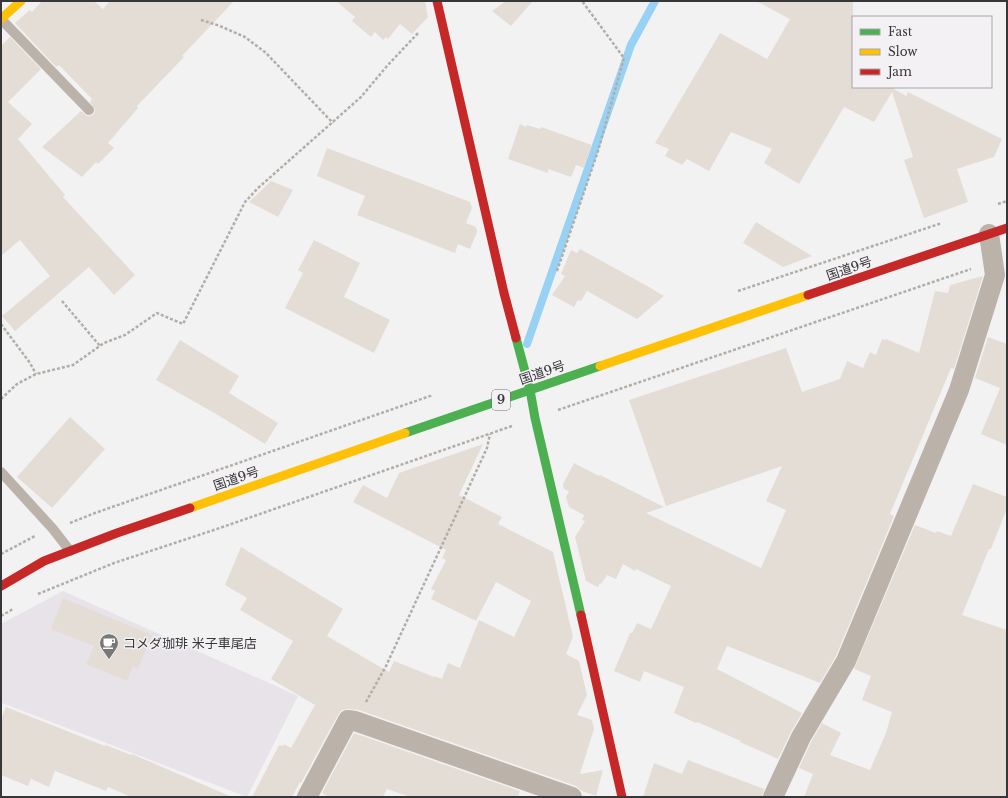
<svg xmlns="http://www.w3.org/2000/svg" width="1008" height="798" viewBox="0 0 1008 798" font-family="'Libre Baskerville','Noto Sans JP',serif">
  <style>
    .built { fill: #e8e3e9 }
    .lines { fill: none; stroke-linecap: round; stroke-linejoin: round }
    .stream { stroke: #97d1f3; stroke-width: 8 }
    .building { fill: #e4ddd6 }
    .path { stroke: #b2ada7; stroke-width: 2.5; stroke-dasharray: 3 2; stroke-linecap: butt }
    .lane { stroke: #bbb3a9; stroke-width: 10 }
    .street { stroke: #bbb3a9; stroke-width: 20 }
    .fast { stroke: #4caf50; stroke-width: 9 }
    .slow { stroke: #ffc107; stroke-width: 9 }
    .jam { stroke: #c62828; stroke-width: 9 }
    .labels { text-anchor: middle; stroke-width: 3; stroke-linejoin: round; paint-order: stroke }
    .shield { fill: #f3f1f4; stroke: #6f6e70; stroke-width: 1 }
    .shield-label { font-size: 12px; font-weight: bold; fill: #373638 }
    .street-label { font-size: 13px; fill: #373638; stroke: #f3f1f4 }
    .poi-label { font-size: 13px; fill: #373638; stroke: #f3f1f4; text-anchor: start }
  </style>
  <rect width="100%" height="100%" fill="#f3f2f3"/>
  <!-- built -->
  <path class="built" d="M63,591L298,696L247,797L2,703L1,705V624Z"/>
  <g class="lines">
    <!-- stream -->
    <path class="stream" d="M527,344L631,45L655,1"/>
  </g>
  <!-- building -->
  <path class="building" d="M42,1H94L103,9L110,1H234L182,56L184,57L137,106L138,108L108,143L114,148L98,164L96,162L82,177L42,147L81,111L87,116H90L94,114L95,109L90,102L92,99L59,65L56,67L15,23L30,10L32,12Z
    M336,1H425L428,17L412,34L400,24L388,39L386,37L383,40L375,32L371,37L352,21L355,17Z
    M506,1H533L511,26L492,11Z
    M756,1H853V87H895L894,89L906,96L908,92L1002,139L994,157L957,169L968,202L924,218L904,160L913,157L892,92L874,122L844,107L799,184L764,163L772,149L731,132L709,171L687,159L682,165L665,156L669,149L655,143L720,33L767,59L790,19Z
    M10,37L41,69L8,102L32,124L18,139L65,195L63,197L135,275L114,295L89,267L15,331L2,316L50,276L20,240L1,256V46Z
    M520,124L526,127L527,125L540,129L541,127L592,145L584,168L576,165L571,177L548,169V173L508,159Z
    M327,148L470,202L472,208L466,223L476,227L477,232L470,249L458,244L455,253L357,215L365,196L317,176Z
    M271,181L293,190L278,217L249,202Z
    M756,222L812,256L783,267L743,243Z
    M314,240L360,263L344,297L390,320L374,353L285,308L303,273L298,270Z
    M580,249L649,287L664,296L637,319L587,291L581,301L578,300L574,307L552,295L565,276L561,274L571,250L577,253Z
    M983,276L954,369L951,368L890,514L894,516L836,656L820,683L727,646L717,669L802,713L791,732L778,759L740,742L741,741L697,722L696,723L674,713L684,687L644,671L640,682L614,671L630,633H632L637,623L651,629L671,586L636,569L635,571L623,564L616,579L607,575L601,584L600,583L598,587L586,581L575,537L585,521L582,520L584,515L569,507L566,497L569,491L564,489L563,484L574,463L599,476L600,475L664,507L646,513L761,568L786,510L766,501L782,466L666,506L629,400L786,348L802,392L840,379L847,361L863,368L870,352L876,355L882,339L885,340L886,339L919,353L935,291L948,293L950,285Z
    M988,337L1007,344V445L981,434L1000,388L975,378Z
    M180,340L239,376L229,393L278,423L265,444L216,414L156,380Z
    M70,417L105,449L52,508L17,477Z
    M483,444L459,495L502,517L498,524L553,552L573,637L566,654L579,661L587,695L577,715L592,720L594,729L580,774L603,770L596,796L582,791L576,786L359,710L349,709L342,710L338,715L301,783L300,782L292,797H252L279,745L283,746L284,744L291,748L315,705L271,679L293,641L240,610L247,598L225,585L241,547L343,609L327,636L389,672L394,661L434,677V676L442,679L448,663L460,668L479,620L514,637L531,601L496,582L476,621L431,599L435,591L431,589L446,560L442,558L446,550L353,502L363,485L387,498L399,473Z
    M973,484L1007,497V508L991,549H989L962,615L1007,630V797H804L813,774L799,768L811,742L822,723L841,733L830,755L870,770L886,733L892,712L862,700L871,676L854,669L915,525L936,533L937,531L951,536Z
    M63,598L152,635L138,669L133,666L127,681L86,664L94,646L51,629Z
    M6,707L105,746L106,745L131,755L132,754L232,797H131L108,787L106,791L55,771L49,787L31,779L28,786L1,775V719Z
    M354,733L520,791L518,797H410L387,789L383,797H329L322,793Z
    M688,760L764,789L762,797H643L654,763L682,774Z"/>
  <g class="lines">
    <!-- path -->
    <path class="path" d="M201,20L220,26L245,37L266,53L333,123
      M998,204L1007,201
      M557,271L598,151L624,58L582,1
      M738,291L942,223
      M62,301L100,346
      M1,324L30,363L36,374
      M1,399L17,384L36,374L73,365L104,343L125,335L157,313L183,324L245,202L258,188L361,97L387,66L419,32
      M558,410L971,269
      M70,523L95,513L433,395
      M1,554L35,536
      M38,594L114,563L217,529L512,426
      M1,616L13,609
      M366,702L386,666L487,448L490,434"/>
    <!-- lane -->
    <path class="lane" d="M1,19L89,110
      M1,472L53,529L70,551"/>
    <!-- street -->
    <path class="street" d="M307,797L348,720L355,721L572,797
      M773,797L801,737L846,661L959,390L995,275L989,234"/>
    <!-- fast -->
    <path class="fast" d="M516,338L530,390L535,418L581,615
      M405,433L600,366"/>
    <!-- slow -->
    <path class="slow" d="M1,19L21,1
      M600,366L808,295
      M190,508L405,433"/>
    <!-- jam -->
    <path class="jam" d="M437,1L504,293L516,338
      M808,295L1007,228
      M1,586L44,561L117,533L190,508
      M581,615L622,797"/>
  </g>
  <!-- icons -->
  <defs>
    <symbol id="cafe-pin" viewBox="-11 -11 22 30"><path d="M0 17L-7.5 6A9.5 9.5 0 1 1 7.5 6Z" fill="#797879" stroke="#f3f1f4"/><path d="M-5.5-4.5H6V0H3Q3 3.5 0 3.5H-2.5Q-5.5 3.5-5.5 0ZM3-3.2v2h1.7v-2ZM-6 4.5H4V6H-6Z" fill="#fff"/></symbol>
  </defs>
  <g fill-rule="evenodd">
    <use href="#cafe-pin" x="98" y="632" width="22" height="30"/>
  </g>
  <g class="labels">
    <!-- shield labels -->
    <rect class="shield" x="492" y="390" width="18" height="20" rx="3"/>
    <g class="shield-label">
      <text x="501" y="404">9</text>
    </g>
    <!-- street labels -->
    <g class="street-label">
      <text transform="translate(849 268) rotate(-19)" y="5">国道9号</text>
      <text transform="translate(542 372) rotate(-19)" y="5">国道9号</text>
      <text transform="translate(236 478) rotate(-19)" y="5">国道9号</text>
    </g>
    <!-- poi labels -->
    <g class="poi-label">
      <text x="123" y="648">コメダ珈琲 米子車尾店</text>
    </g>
  </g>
  <!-- border -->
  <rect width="1008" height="798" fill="none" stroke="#373638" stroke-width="4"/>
  <!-- legend -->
  <rect x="852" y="16" width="140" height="72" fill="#f3f1f4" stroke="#a8a6a9"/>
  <rect x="860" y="29" width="20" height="6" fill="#4caf50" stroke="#a8a6a9"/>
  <text x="888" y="36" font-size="12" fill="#373638">Fast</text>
  <rect x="860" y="49" width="20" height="6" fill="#ffc107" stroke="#a8a6a9"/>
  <text x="888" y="56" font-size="12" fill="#373638">Slow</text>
  <rect x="860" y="69" width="20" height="6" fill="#c62828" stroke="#a8a6a9"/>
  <text x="888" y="76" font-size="12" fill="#373638">Jam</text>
</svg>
